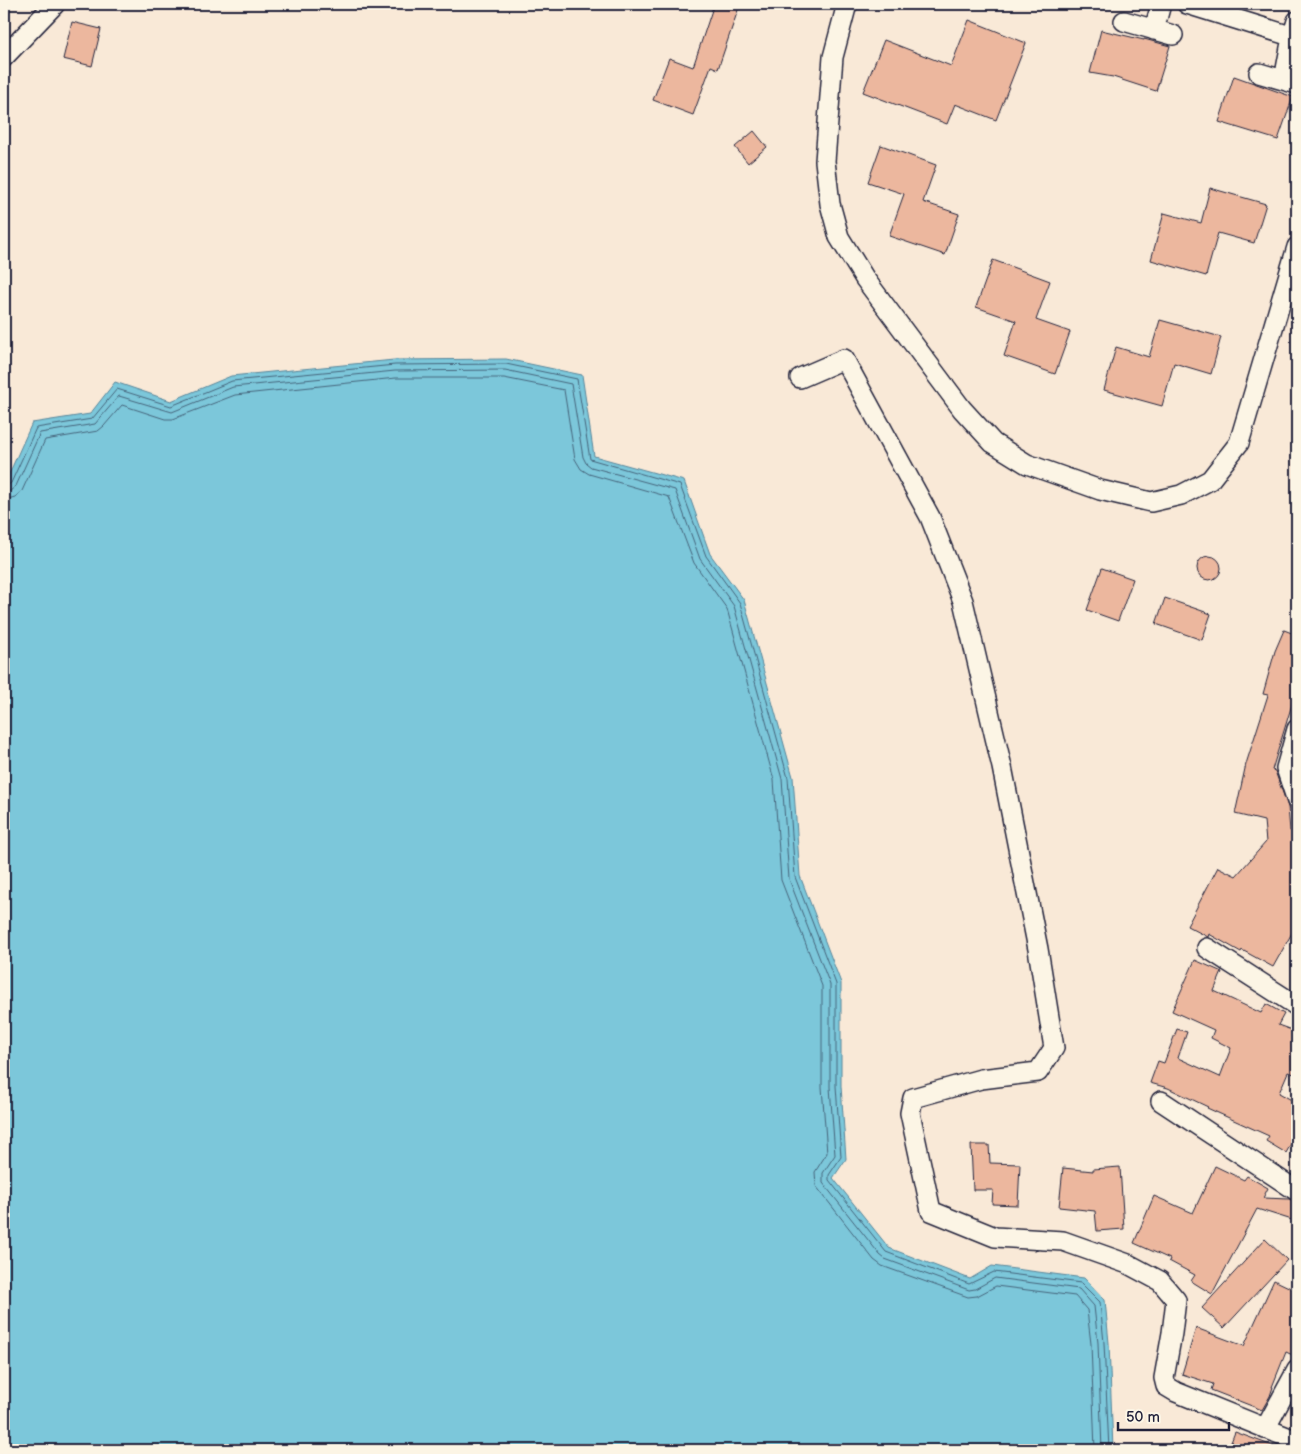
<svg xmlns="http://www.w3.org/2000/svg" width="1301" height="1454" viewBox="0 0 1301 1454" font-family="'Balsamiq Sans',sans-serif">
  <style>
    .water { fill: #7bc7da; stroke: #57859a }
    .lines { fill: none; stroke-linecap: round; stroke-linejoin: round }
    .shore { stroke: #46647b; stroke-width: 1 }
    .building { fill: #ecb79e; stroke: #22223b }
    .minor-casing { stroke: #22223b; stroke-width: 22 }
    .minor { stroke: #fcf5e5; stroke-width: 19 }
  </style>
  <rect width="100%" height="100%" fill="#f9e9d7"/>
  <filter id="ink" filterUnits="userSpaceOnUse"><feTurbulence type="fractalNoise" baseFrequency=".02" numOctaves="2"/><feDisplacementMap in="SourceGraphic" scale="10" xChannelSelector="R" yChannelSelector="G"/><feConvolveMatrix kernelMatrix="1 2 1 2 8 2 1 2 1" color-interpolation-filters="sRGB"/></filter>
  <g filter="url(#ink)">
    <!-- water -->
    <path class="water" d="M506,359L582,375L594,456L684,481L710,554L744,600L793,777L800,876L841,983V1086L846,1159L833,1178L889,1248L970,1279L992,1266L1084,1278L1105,1300L1109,1343L1113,1450H4V485L32,423L90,414L115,382L171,401L231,376L394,360Z"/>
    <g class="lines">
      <!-- shore -->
      <path class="shore" d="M4,486L8,485L11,483L36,428L92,419L117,389L171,406L232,381L395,365L506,364L577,379L590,459L680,485L706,556L740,603L788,778L795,877L836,984V1086L841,1157L829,1175V1180L886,1252L969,1284L994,1272L1081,1283L1100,1302L1104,1343L1109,1450
        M4,492L10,491L16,486L40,433L95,424L119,396L172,412L233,387L395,371L505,370L571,384L583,457L586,463L591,467L675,490L700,559L734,606L782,779L789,879L830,985V1087L835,1155L823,1173V1183L880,1255L885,1259L969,1290L975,1289L995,1278L1079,1289L1094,1306L1098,1343L1102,1450
        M4,500L15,497L22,491L45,440L98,431L104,426L122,405L165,419H173L235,395L396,378H504L564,390L575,459L581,469L589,474L669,497L694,563L727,609L774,780L781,880L822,986V1087L827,1153L815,1172L816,1186L874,1260L882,1266L968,1297L977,1296L996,1286L1075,1296L1087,1310L1091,1344L1095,1450"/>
    </g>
    <!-- building -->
    <path class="building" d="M714,4H740L718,69L711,66L693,115L653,100L669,58L693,67Z
      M969,20L1026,43L996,120L955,104L947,124L863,92L884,40L951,66Z
      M72,22L101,29L92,66L63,59Z
      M1101,30L1144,40V39L1170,46L1156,91L1113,77L1090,73Z
      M1234,76L1293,97L1278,140L1219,122Z
      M754,131L767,147L748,163L735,147Z
      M881,145L936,165L923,202L959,214L945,255L889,236L904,194L868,182Z
      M1210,188L1266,204L1254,243L1218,233L1206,276L1151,260L1164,213L1201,223Z
      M993,260L1050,281L1036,320L1070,332L1055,374L1004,356L1016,321L976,307Z
      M1160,320L1221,337L1211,374L1174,363L1162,406L1104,390L1116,347L1149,357Z
      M1197 568a12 12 0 1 1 24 0a12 12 0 1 1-24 0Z
      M1102,568L1133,579L1118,621L1087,610Z
      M1165,598L1211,614L1202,640L1156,624Z
      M1284,630L1297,635V688L1272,770L1275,771L1288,807L1290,831L1297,832V924L1273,967L1242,950L1241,952L1209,934L1208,937L1187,926L1218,867L1236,876L1266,842L1264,821L1235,814L1246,764L1268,695L1263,694L1275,651Z
      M1195,960L1222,972L1214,991L1261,1013L1266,1004L1284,1014L1278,1025L1297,1032V1063L1294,1074L1288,1072L1279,1093L1297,1103V1133L1286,1153L1266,1141L1269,1136L1207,1108L1208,1107L1168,1088L1150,1083L1158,1061L1164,1063L1177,1029L1187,1032L1178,1058L1220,1077L1231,1048L1211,1038L1214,1030L1172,1011Z
      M971,1145H989L990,1163L1020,1164L1018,1205L992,1204L993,1190H973Z
      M1215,1166L1244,1180L1247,1176L1268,1188L1263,1198L1289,1199L1297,1202L1292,1220L1257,1209L1212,1294L1191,1281L1195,1275L1169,1261L1170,1259L1134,1243L1154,1196L1193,1213Z
      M1120,1167L1124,1229L1097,1231L1095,1211L1059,1207L1063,1168L1093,1171V1169Z
      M1265,1239L1287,1260L1224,1328L1202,1308Z
      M1274,1280L1297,1291V1357L1286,1352L1272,1387H1273L1270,1396L1262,1410L1211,1390L1213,1384L1182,1374L1196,1328L1244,1346Z
      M1235,1432L1281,1449L1280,1450H1228Z"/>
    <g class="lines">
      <defs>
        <path id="minor" d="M847,4L833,57L825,161L830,204L839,237L865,279L962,409L993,443L1027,464L1100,490L1151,502L1181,495L1210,480L1239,443L1297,247
          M1187,4L1297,38
          M1124,21L1173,35
          M1154,30L1161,4
          M4,57L55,4
          M1259,73L1297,84
          M1284,80L1292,37L1297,21
          M800,378L844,359L930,517L963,601L1002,767L1038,949L1054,1048L1038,1072L981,1079L913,1098L910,1113L931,1211L995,1237L1063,1241L1128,1264L1160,1281L1176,1300L1172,1333L1164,1378L1166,1386L1176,1392L1297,1441
          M1297,729L1286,768L1297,801
          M1207,948L1297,1006
          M1161,1101L1297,1191
          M1265,1429L1297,1370"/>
      </defs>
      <!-- minor casing -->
      <use href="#minor" class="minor-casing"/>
      <!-- minor -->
      <use href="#minor" class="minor"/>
    </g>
  </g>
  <!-- margin -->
  <rect width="1301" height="1454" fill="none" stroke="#fcf5e5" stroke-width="20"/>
  <rect x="10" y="10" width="1281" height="1434" fill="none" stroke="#22223b" stroke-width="2" filter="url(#ink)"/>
  <!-- scale -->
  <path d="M1118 1422v8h111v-8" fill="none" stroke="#22223b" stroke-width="2.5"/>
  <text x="1126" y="1422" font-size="15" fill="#22223b" stroke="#fcf5e5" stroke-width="4" paint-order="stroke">50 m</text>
</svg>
